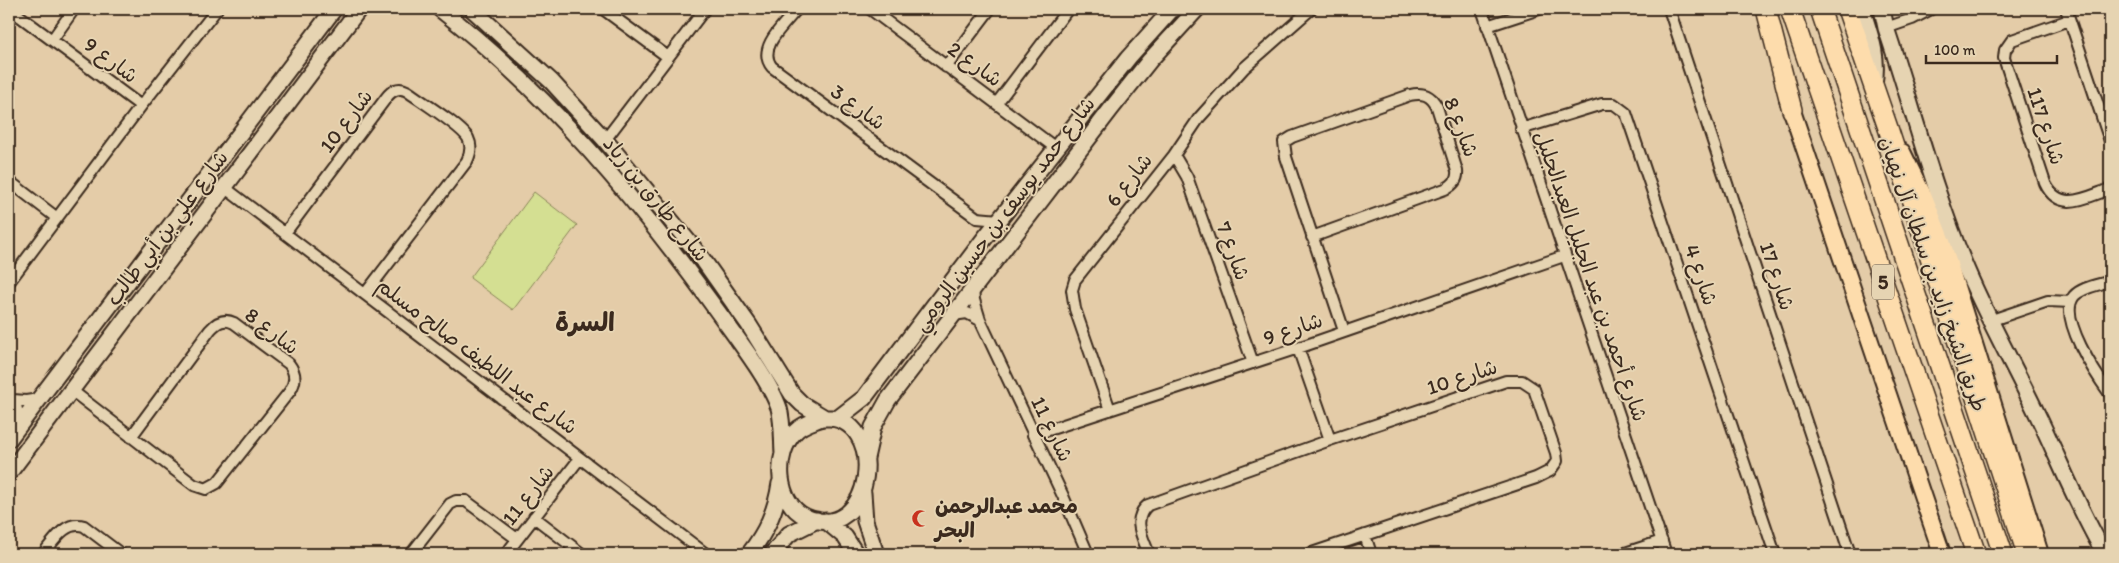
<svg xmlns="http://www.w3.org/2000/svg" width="2119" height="563" viewBox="0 0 2119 563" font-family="Itim,'Playpen Sans Arabic',sans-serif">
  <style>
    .green { fill: #d4df92; stroke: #888458 }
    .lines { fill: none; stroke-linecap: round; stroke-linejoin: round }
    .street-casing { stroke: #3b2a1e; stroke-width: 14 }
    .secondary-casing { stroke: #3b2a1e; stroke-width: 19 }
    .primary-casing { stroke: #3b2a1e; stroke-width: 20 }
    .highway-casing { stroke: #3b2a1e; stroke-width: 22 }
    .street { stroke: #e6d4b2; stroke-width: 10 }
    .secondary { stroke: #e6d4b2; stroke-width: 15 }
    .primary { stroke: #fddcac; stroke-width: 16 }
    .highway { stroke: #fddcac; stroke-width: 19 }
    .labels { text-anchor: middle; stroke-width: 4; stroke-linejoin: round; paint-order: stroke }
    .shield { fill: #e6d4b2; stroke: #6e5d4a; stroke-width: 1 }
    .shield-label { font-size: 20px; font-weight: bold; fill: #3b2a1e }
    .street-label { font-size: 21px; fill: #3b2a1e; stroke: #e6d4b2 }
    .poi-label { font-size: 21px; font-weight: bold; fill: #3b2a1e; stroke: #e6d4b2; text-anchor: start }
    .district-label { font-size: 26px; font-weight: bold; fill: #3b2a1e; stroke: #e6d4b2 }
  </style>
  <rect width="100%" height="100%" fill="#e4cca8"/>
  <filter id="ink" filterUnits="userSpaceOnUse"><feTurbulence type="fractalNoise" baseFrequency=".02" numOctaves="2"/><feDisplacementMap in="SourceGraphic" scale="10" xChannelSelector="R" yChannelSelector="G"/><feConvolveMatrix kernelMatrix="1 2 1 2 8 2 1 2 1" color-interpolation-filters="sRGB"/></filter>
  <g filter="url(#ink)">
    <!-- green -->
    <path class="green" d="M534,192L577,225L513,310L470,278Z"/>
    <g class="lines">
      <defs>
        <path id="street" d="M10,9L141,106
          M603,9L668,57
          M797,9C785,24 756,48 772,67L977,218L999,220
          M870,9L1057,149
          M1482,9L1666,554
          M1669,9L1850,554
          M2066,9L2110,141
          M2069,20L2012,40L2005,50L2004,58L2045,183C2059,214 2087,197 2110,189
          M1487,26L1539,9
          M1886,28L1912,19L1931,9
          M52,40L74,9
          M946,67L990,9
          M997,103L1068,9
          M1521,129L1602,104H1614L1626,113L1775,554
          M605,140L705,9
          M1174,155L1187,177L1253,363
          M9,181L57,218
          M224,187L706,554
          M285,233L386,98C391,91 398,86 407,91C421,101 461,126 468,138C472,146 471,153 467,161L365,294
          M1312,237L1445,189C1453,185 1458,180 1457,171L1437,107C1431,95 1423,92 1410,95L1292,137L1284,142L1286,157L1344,331
          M2110,281C2099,285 2082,287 2074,296C2057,317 2097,376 2110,394
          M9,282L141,106L217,9
          M973,289L974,300L980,320L1063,496L1088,554
          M953,315L967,313L980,320
          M1989,321L2048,301L2071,302
          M1298,348L1330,440
          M71,390L194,485L206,489L217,483L290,391C296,382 296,373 289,364L234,323C224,318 217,322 210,330L131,437
          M9,397L16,405L20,424
          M13,400L26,401L39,399
          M1110,410L1075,309L1072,290L1075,280L1174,155L1199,118L1244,68L1311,9
          M1033,435L1298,348L1564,256
          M534,517L582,554
          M1365,535L1371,554
          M43,554C54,541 65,520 84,526L121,554
          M411,554L450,504L456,501H466L517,539
          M506,554L580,458
          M1149,554C1143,538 1131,519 1148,505L1330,440L1506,381H1522L1534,389L1556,453L1557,461L1550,471L1536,478L1309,554
          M1622,554L1662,541"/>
        <path id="secondary" d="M440,9C549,94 638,201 718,312C736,337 770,381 779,408C783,423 782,439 783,453
          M472,9L551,81L605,140L701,257L749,325L792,394L802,404L825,418
          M1862,9C1870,34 1879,57 1874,84
          M1882,9L1886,28C1912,105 1932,185 1963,261C1985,315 2014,365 2039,418C2061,464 2079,510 2105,554
          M822,418C891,413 874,547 806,517C776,503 773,454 795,432C802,424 813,422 822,418Z
          M837,419L864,398L984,239L1129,57L1172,9
          M9,439L334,9
          M866,458L873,427L888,400L1111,109L1150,60L1197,9
          M9,473L359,9
          M863,493L865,521L876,554
          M826,521L845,537L856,554
          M749,554C766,532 776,511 780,483
          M772,554L789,534L817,520"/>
        <path id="primary" d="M1788,99L1942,554
          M1902,152L1924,197L1942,242L2040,554"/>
        <path id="highway" d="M1766,9L1792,110
          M1790,9L1976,554
          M1820,9L2003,554
          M1847,9L1888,128L2027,554"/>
      </defs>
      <!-- street casing -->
      <use href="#street" class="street-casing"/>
      <!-- secondary casing -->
      <use href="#secondary" class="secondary-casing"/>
      <!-- primary casing -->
      <use href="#primary" class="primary-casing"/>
      <!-- highway casing -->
      <use href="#highway" class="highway-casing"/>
      <!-- street -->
      <use href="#street" class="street"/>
      <!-- secondary -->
      <use href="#secondary" class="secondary"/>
      <!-- primary -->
      <use href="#primary" class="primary"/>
      <!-- highway -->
      <use href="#highway" class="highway"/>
    </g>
  </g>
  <!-- icons -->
  <defs>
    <symbol id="mosque-bare" viewBox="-9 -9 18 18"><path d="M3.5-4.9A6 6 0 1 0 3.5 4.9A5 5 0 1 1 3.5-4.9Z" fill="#c8321e" stroke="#e6d4b2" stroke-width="2.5" paint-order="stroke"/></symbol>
  </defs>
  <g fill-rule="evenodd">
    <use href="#mosque-bare" x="908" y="506" width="25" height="25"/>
  </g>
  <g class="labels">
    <!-- shield labels -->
    <rect class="shield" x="1872" y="264.5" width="22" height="35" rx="4"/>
    <g class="shield-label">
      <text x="1883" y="289">5</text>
    </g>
    <!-- street labels -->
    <g class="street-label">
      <text transform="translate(111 60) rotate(37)" y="7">شارع 9</text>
      <text transform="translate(975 64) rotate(36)" y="7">شارع 2</text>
      <text transform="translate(858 107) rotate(36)" y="7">شارع 3</text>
      <text transform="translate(346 121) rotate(-53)" y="7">شارع 10</text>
      <text transform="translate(2046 126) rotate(72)" y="7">شارع 117</text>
      <text transform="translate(1461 127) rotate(69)" y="7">شارع 8</text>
      <text transform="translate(1129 180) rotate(-52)" y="7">شارع 6</text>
      <text transform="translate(656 199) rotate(51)" y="7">شارع طارق بن زياد</text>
      <text transform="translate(1004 214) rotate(-53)" y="7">شارع حمد يوسف بن حسين الرومي</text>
      <text transform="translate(167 228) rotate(-53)" y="7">شارع علي بن أبي طالب</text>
      <text transform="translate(1233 251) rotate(70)" y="7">شارع 7</text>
      <text transform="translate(1933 274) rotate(71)" y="7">طريق الشيخ زايد بن سلطان آل نهيان</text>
      <text transform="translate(1701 275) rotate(71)" y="7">شارع 4</text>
      <text transform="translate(1591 276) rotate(71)" y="7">شارع أحمد بن عبد الجليل العبدالجليل</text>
      <text transform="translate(1777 276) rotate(72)" y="7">شارع 17</text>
      <text transform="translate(1293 329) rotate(-19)" y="7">شارع 9</text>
      <text transform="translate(272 331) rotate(38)" y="7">شارع 8</text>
      <text transform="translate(477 356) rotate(37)" y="7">شارع عبد اللطيف صالح مسلم</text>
      <text transform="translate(1462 377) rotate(-18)" y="7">شارع 10</text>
      <text transform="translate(1052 429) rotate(64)" y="7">شارع 11</text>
      <text transform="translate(528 495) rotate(-52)" y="7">شارع 11</text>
    </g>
    <!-- poi labels -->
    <g class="poi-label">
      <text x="935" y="513">محمد عبدالرحمن<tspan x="935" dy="24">البحر</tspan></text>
    </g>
    <!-- district labels -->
    <g class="district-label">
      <text x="585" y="331">السرة</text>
    </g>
  </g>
  <!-- margin -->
  <rect width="2119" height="563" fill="none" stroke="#e6d4b2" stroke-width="30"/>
  <rect x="15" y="15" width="2089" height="533" fill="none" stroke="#3b2a1e" stroke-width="2" filter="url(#ink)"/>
  <!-- scale -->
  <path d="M1926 55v8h131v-8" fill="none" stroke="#3b2a1e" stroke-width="2.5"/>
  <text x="1934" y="55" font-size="15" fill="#3b2a1e" stroke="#e6d4b2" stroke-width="4" paint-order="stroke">100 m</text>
</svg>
